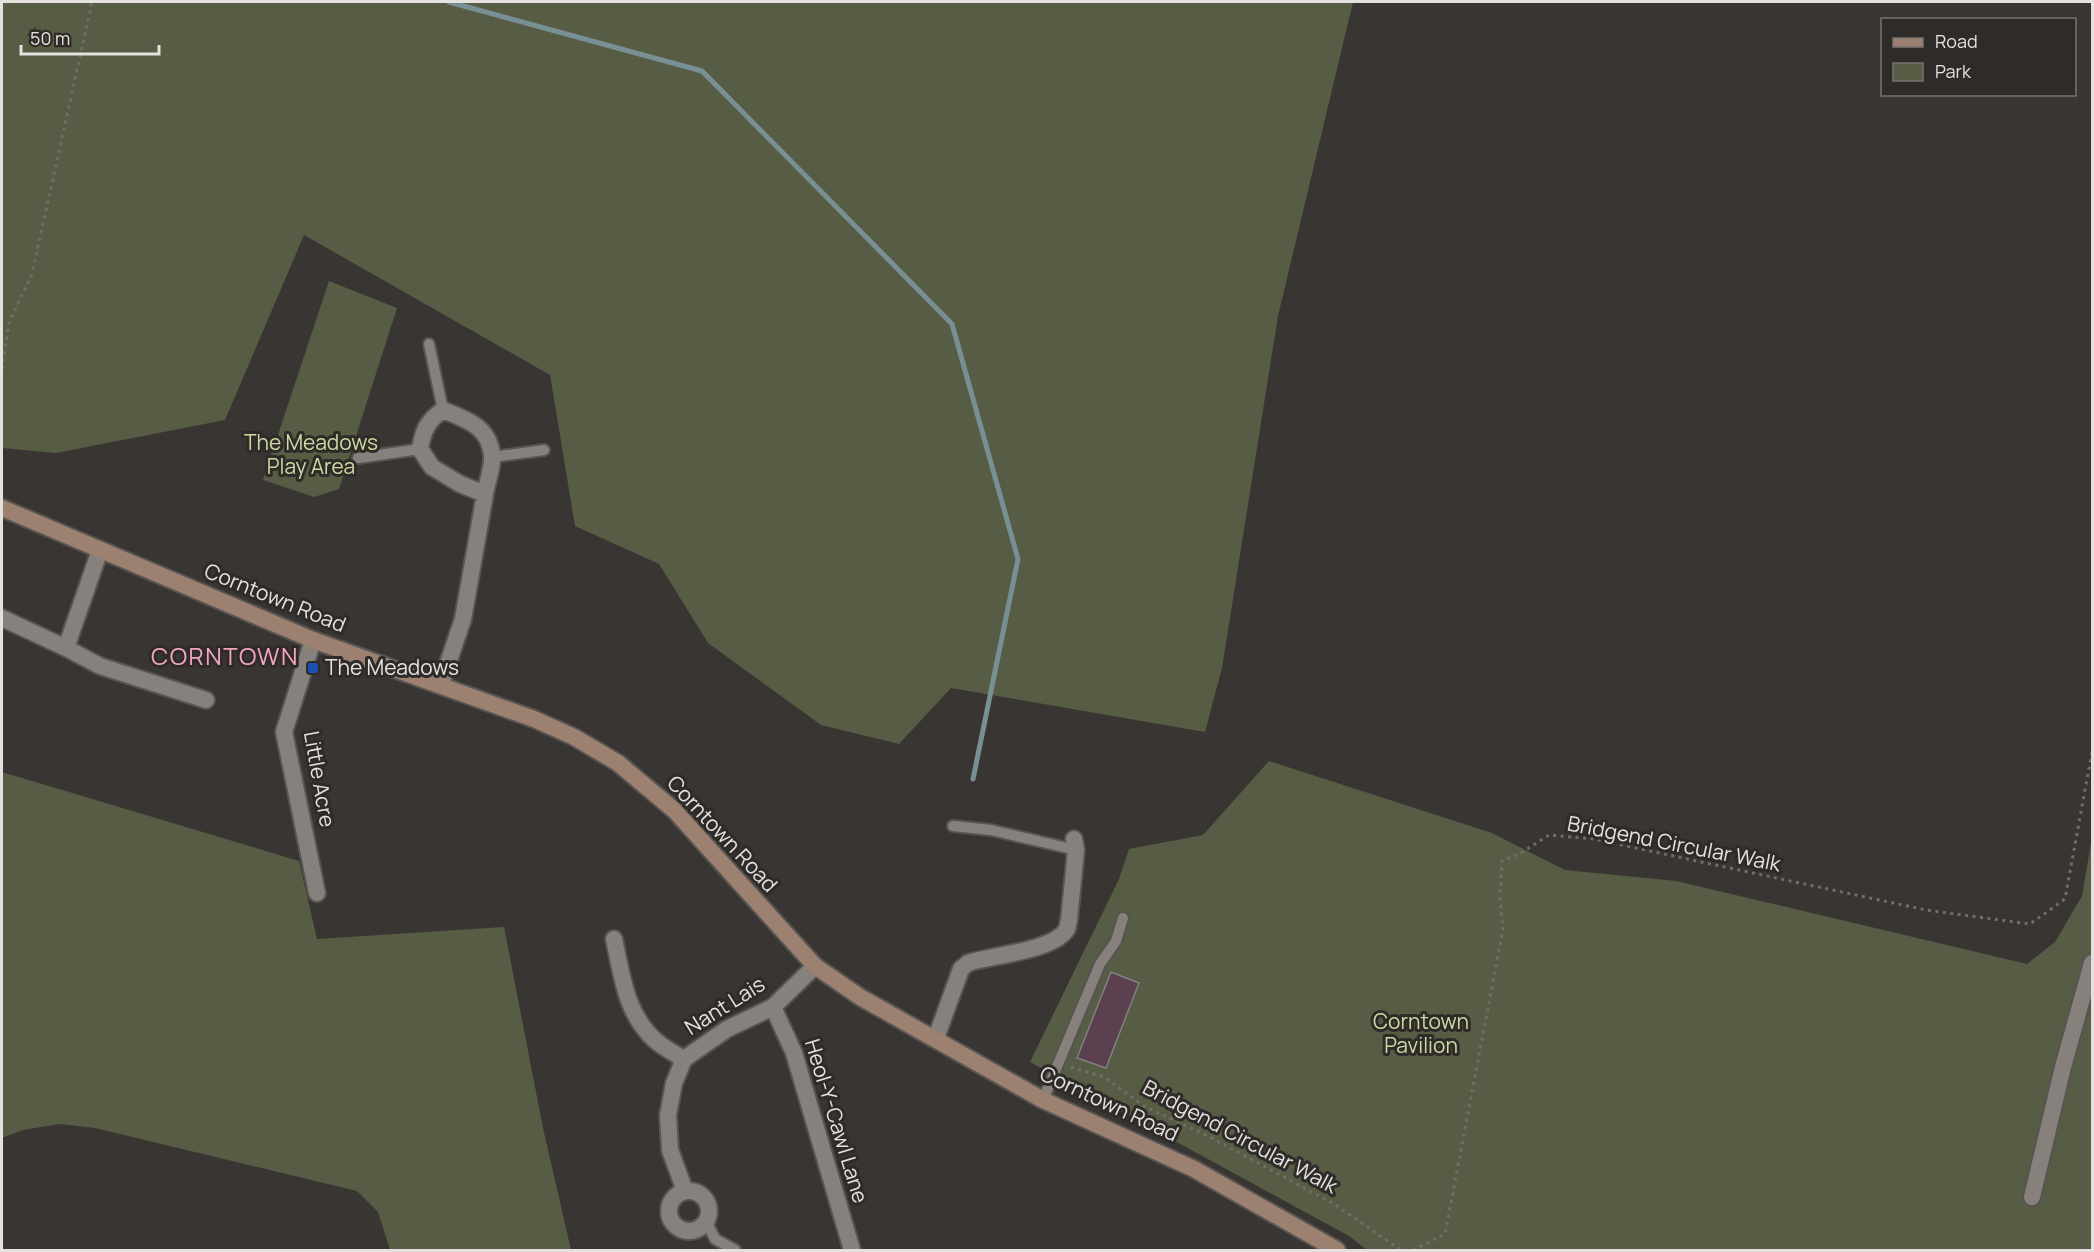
<svg xmlns="http://www.w3.org/2000/svg" width="2094" height="1252" viewBox="0 0 2094 1252" font-family="Manrope,sans-serif">
  <style>
    .green { fill: #575c45 }
    .lines { fill: none; stroke-linecap: round; stroke-linejoin: round }
    .stream { stroke: #789093; stroke-width: 5 }
    .building { fill: #5b414f; stroke: #847f82; stroke-width: 1.5 }
    .service-casing { stroke: #575451; stroke-width: 14 }
    .minor-casing { stroke: #575451; stroke-width: 20 }
    .secondary-casing { stroke: #575451; stroke-width: 20 }
    .path { stroke: #716d6b; stroke-width: 3; stroke-dasharray: 3 4.5; stroke-linecap: butt }
    .service { stroke: #86817d; stroke-width: 10 }
    .minor { stroke: #86817d; stroke-width: 16 }
    .secondary { stroke: #9d8170; stroke-width: 16 }
    .transit-dot { fill: #1a4fb4; stroke: #2f2b28; stroke-width: 2 }
    .labels { text-anchor: middle; stroke-width: 6; stroke-linejoin: round; paint-order: stroke }
    .park-label { font-size: 21px; fill: #cdd8a2; stroke: #2f2b28 }
    .street-label { font-size: 21px; fill: #e4e1df; stroke: #2f2b28 }
    .poi-label { font-size: 21px; fill: #e4e1df; stroke: #2f2b28; text-anchor: start }
    .quarter-label { font-size: 24px; letter-spacing: 1.5px; fill: #f4a5c2; stroke: #2f2b28 }
  </style>
  <rect width="100%" height="100%" fill="#393532"/>
  <!-- green -->
  <path class="green" d="M2,2H1353L1278,316L1222,668L1205,732L951,688L899,744L821,725L708,643L659,564L575,526L550,375L304,235L225,420L56,453L2,448Z
    M329,281L397,308L339,489L314,497L263,480Z
    M1269,761L1492,833L1565,870L1676,881L2027,964L2055,942L2082,896L2092,837V1250H1367L1349,1236L1030,1062L1119,879L1129,849L1203,835Z
    M2,772L299,861L317,939L504,927L543,1128L571,1250H390L378,1212L357,1191L95,1128L59,1124L23,1130L2,1138Z"/>
  <g class="lines">
    <!-- stream -->
    <path class="stream" d="M449,2L702,71L952,324L1018,559L973,779"/>
  </g>
  <!-- building -->
  <path class="building" d="M1111,972L1139,983L1106,1068L1077,1058Z"/>
  <g class="lines">
    <defs>
      <path id="service" d="M429,344L443,410
        M493,457L544,450
        M358,458L420,449
        M953,826L991,830L1076,850
        M1043,1100L1100,964L1116,941L1123,918
        M706,1221L715,1239L735,1250"/>
      <path id="minor" d="M2,618L66,648L100,666L206,700
        M313,640L284,732L317,893
        M66,648L100,550
        M441,684L463,619L485,494L460,484L432,467L420,449C423,431 427,421 443,410C466,419 490,427 492,456C493,467 487,482 485,494
        M614,939C622,976 626,1015 656,1041C664,1048 675,1054 684,1059
        M773,1007L794,1053L852,1250
        M936,1038L961,969L968,963C992,955 1054,951 1067,929C1068,926 1068,923 1069,920L1076,850L1074,839
        M669 1211a20 20 0 1 1 40 0a20 20 0 1 1-40 0Z
        M685,1191L670,1150L668,1115L674,1083L684,1059L727,1029L773,1007L815,966
        M2032,1197L2063,1067L2092,963"/>
      <path id="secondary" d="M2,508L313,640L534,719L574,737L618,763L674,810L815,966L860,997L1043,1100L1194,1169L1337,1250"/>
    </defs>
    <!-- service casing -->
    <use href="#service" class="service-casing"/>
    <!-- minor casing -->
    <use href="#minor" class="minor-casing"/>
    <!-- secondary casing -->
    <use href="#secondary" class="secondary-casing"/>
    <!-- path -->
    <path class="path" d="M2,369L9,323L32,274L92,2
      M1071,1067L1104,1077L1144,1106L1210,1137L1334,1204L1401,1250
      M1413,1250L1445,1234L1503,929L1500,896L1502,861L1521,853L1549,835L1594,839L1926,910L2030,924L2065,899L2092,752"/>
    <!-- service -->
    <use href="#service" class="service"/>
    <!-- minor -->
    <use href="#minor" class="minor"/>
    <!-- secondary -->
    <use href="#secondary" class="secondary"/>
  </g>
  <!-- markers -->
  <rect class="transit-dot" x="307" y="662" width="12" height="12" rx="3"/>
  <g class="labels">
    <!-- park labels -->
    <g class="park-label">
      <text x="311" y="450">The Meadows<tspan x="311" dy="24">Play Area</tspan></text>
      <text x="1421" y="1029">Corntown<tspan x="1421" dy="24">Pavilion</tspan></text>
    </g>
    <!-- street labels -->
    <g class="street-label">
      <text transform="translate(275 598) rotate(22)" y="7">Corntown Road</text>
      <text transform="translate(319 779) rotate(80)" y="7">Little Acre</text>
      <text transform="translate(722 834) rotate(47)" y="7">Corntown Road</text>
      <text transform="translate(1674 844) rotate(11)" y="7">Bridgend Circular Walk</text>
      <text transform="translate(725 1006) rotate(-32)" y="7">Nant Lais</text>
      <text transform="translate(1109 1104) rotate(25)" y="7">Corntown Road</text>
      <text transform="translate(836 1121) rotate(73)" y="7">Heol-Y-Cawl Lane</text>
      <text transform="translate(1240 1137) rotate(28)" y="7">Bridgend Circular Walk</text>
    </g>
    <!-- poi labels -->
    <g class="poi-label">
      <text x="325" y="675">The Meadows</text>
    </g>
    <!-- quarter labels -->
    <g class="quarter-label">
      <text x="225" y="665">CORNTOWN</text>
    </g>
  </g>
  <!-- border -->
  <rect width="2094" height="1252" fill="none" stroke="#e4e1df" stroke-width="6"/>
  <!-- legend -->
  <rect x="1881" y="18" width="195" height="78" fill="#2f2b28" stroke="#777471" stroke-width="1.5"/>
  <rect x="1893" y="38" width="30" height="9" fill="#9d8170" stroke="#777471" stroke-width="1.5"/>
  <text x="1935" y="48" font-size="18" fill="#e4e1df">Road</text>
  <rect x="1893" y="63" width="30" height="18" fill="#575c45" stroke="#777471" stroke-width="1.5"/>
  <text x="1935" y="78" font-size="18" fill="#e4e1df">Park</text>
  <!-- scale -->
  <path d="M21 45v9h138v-9" fill="none" stroke="#e4e1df" stroke-width="3"/>
  <text x="30" y="45" font-size="18" fill="#e4e1df" stroke="#2f2b28" stroke-width="4.5" paint-order="stroke">50 m</text>
</svg>
